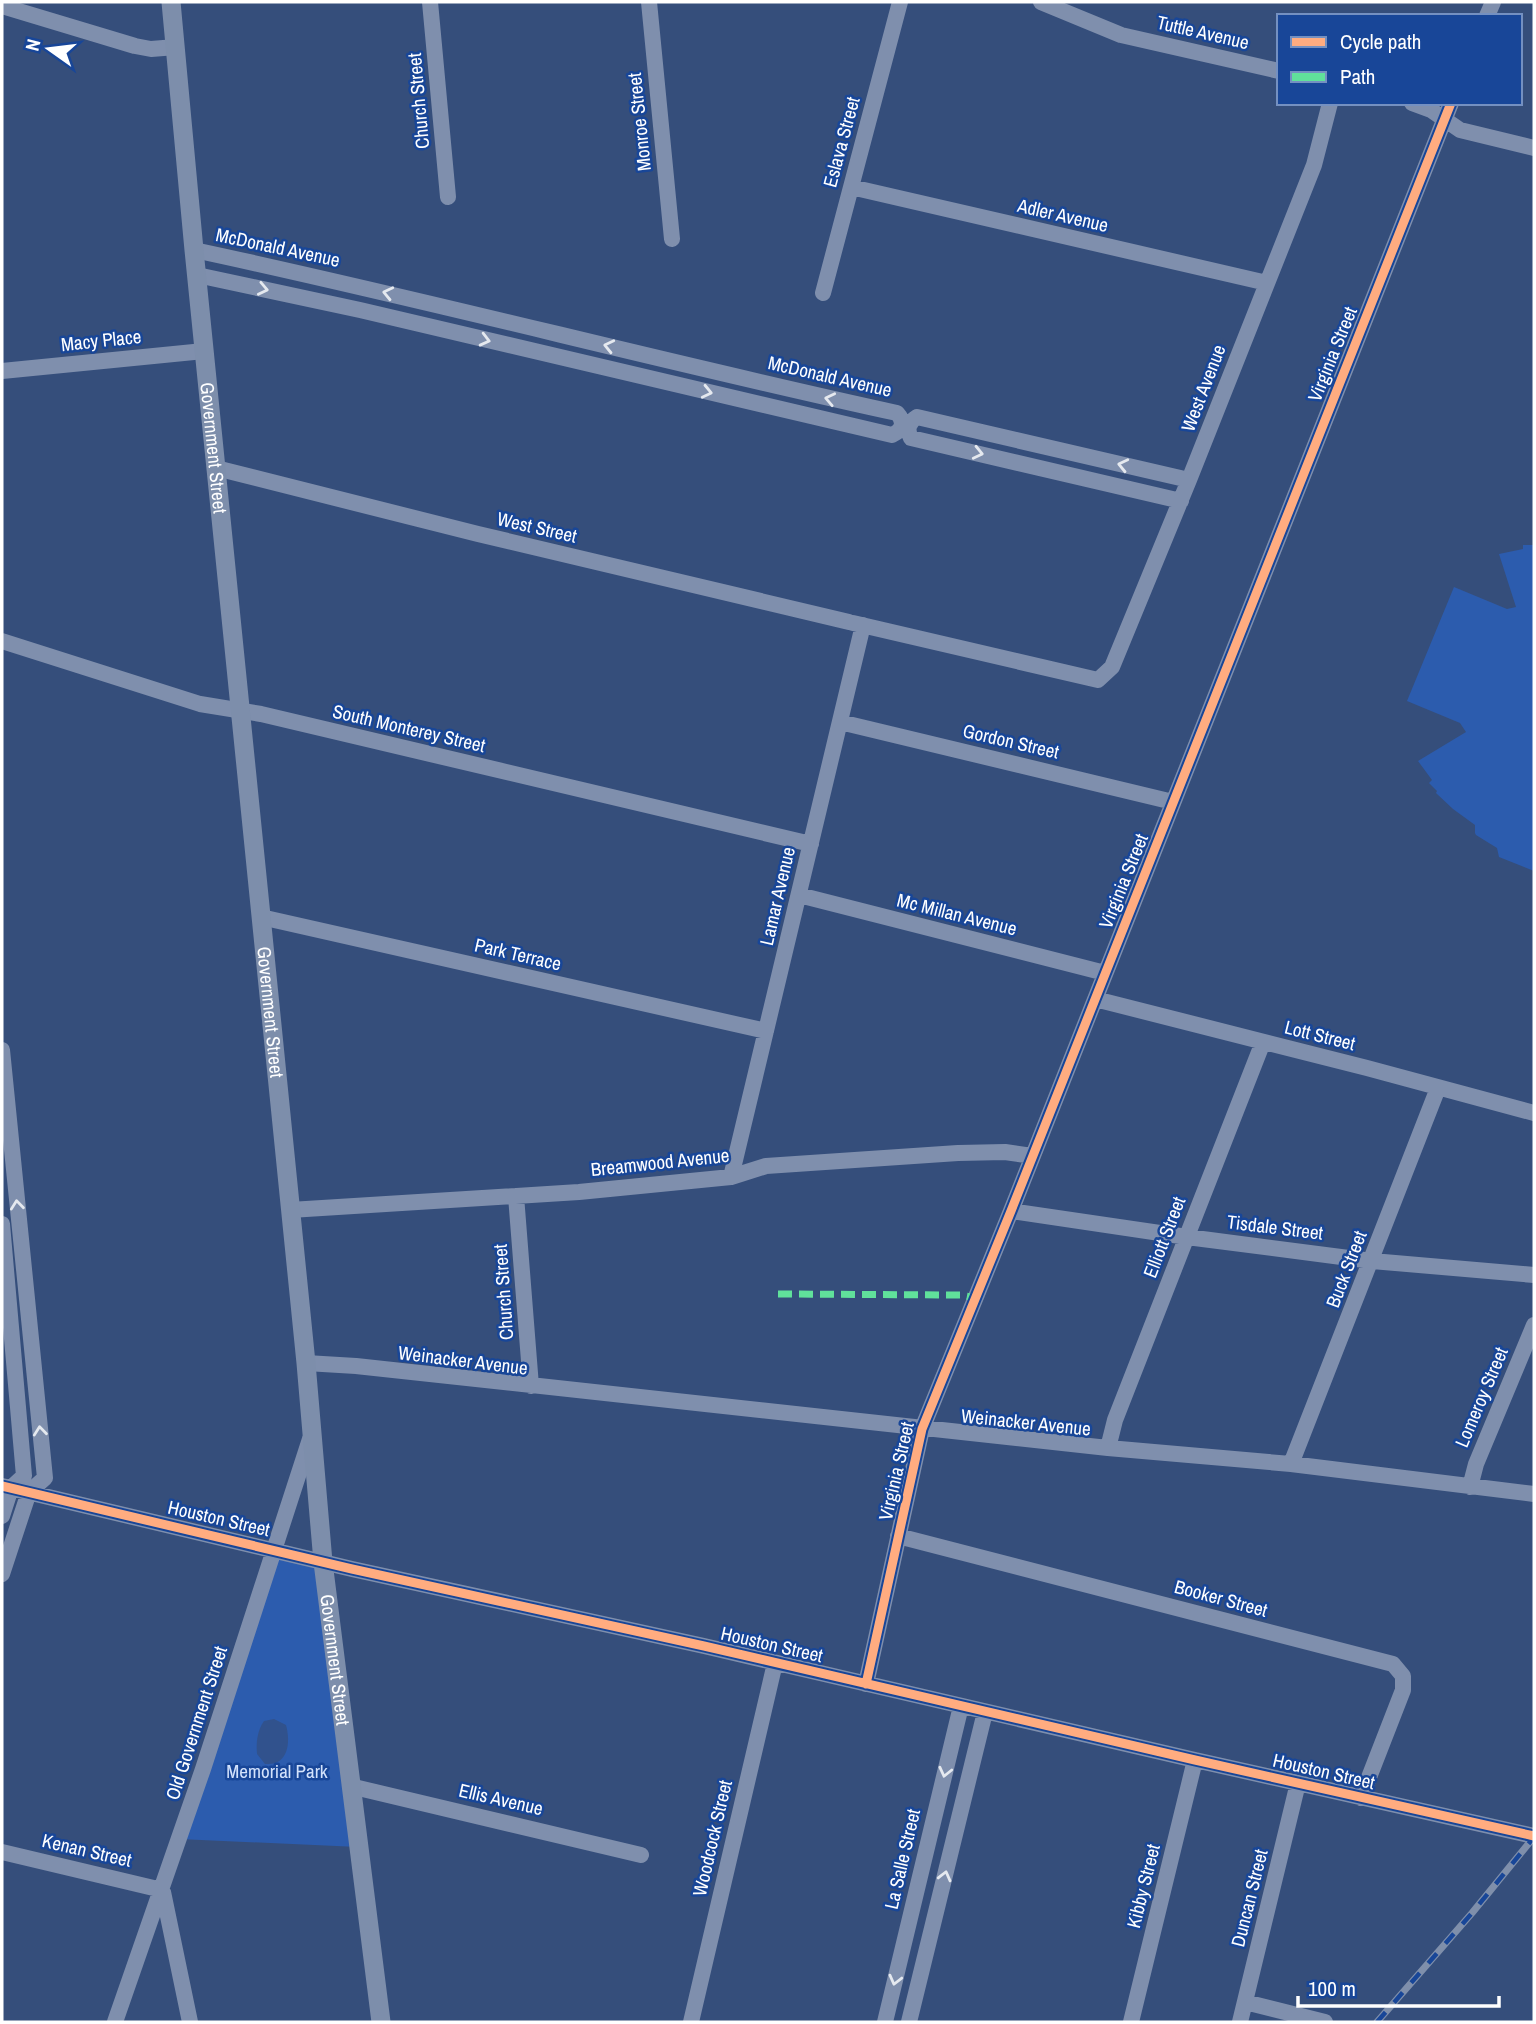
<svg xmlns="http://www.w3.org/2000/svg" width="1536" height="2024" viewBox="0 0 1536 2024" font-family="'Archivo Narrow',sans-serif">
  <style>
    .green { fill: #2c5cae }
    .water { fill: #31528d }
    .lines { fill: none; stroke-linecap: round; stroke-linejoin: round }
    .minor { stroke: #7f8fad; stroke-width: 16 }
    .major { stroke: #7d8eab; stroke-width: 19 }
    .rail-casing { stroke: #7f8fab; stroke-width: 7 }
    .rail { stroke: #184698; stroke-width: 4.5; stroke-dasharray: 13; stroke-linecap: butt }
    .quiet { stroke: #60e19b; stroke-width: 7; stroke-dasharray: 14 7; stroke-linecap: butt }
    .cycleway-casing { stroke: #184698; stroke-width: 13 }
    .cycleway { stroke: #ffac80; stroke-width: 9 }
    .oneway { stroke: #e5e9ef }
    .labels { text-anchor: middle; stroke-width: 5; stroke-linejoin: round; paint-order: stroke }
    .street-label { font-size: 19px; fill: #fff; stroke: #184698 }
    .park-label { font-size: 19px; fill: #d3e2fc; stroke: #184698 }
  </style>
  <rect width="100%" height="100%" fill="#354e7b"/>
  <!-- green -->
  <path class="green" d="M1523,545H1534V871L1499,857L1497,848L1476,835L1475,833V825L1453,809L1436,793L1437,791L1429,783L1432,780L1418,761L1466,732L1460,723L1407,701L1454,587L1507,609L1516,607L1499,554L1523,549Z
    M275,1549L323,1562L358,1847L179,1839Z"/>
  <!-- water -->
  <path class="water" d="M274,1719L286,1725C291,1743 288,1766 265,1764L257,1754C256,1743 257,1731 264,1721Z"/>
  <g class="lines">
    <!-- minor -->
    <path class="minor" d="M430,2L448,197
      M649,2L672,239
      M1041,2L1121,35L1279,71
      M2,6L135,46L151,49L176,47
      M1487,16L1493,2
      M1412,103L1431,110L1460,130L1534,148
      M851,187L1267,283
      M194,250C429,300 662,362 897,413C905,422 903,430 892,435L360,310L197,275
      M823,293L900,2
      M2,371L204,351
      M216,468L478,534L849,622
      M1181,501L911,438C906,429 909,422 917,417L1189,480
      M853,623L1098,680L1112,667L1189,480L1314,165L1330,103
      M2,641L200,704L261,714L811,844
      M840,722L1173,802
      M799,895L1105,973
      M261,917L766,1031
      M1095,999L1367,1068L1534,1113
      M2,1050L45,1478L29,1492L2,1574
      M731,1177L863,625
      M516,1196L531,1386
      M290,1210L579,1192L731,1177L766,1166L958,1153L1005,1152L1032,1156
      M1011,1211L1187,1237L1372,1261L1534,1275
      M2,1224L24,1476L11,1488L2,1516
      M306,1363L356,1366L1108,1448L1291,1464L1534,1494
      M1108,1448L1115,1420L1263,1042
      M1291,1464L1438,1088
      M2,1486L352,1569L704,1646L1195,1760L1534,1836
      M1470,1487L1476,1464L1534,1325
      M898,1536L1393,1664L1403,1676V1690L1361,1798
      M866,1684L922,1429L1011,1211L1451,103
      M350,1786L641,1855
      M2,1852L162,1890
      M163,1892L190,2022
      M1245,2002L1325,2022
      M115,2022L203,1769L310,1439
      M691,2022L775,1663
      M885,2022L961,1706
      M909,2022L985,1712
      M1131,2022L1195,1760
      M1240,2022L1298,1783"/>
    <!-- major -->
    <path class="major" id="s1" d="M171,2L194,250L306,1363L323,1562L381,2022"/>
    <defs>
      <path id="rail" d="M1377,2022L1472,1913L1534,1837"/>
    </defs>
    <!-- rail casing -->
    <use href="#rail" class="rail-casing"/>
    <!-- rail -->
    <use href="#rail" class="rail"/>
    <!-- quiet -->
    <path class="quiet" d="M778,1294L960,1295L976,1298"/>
    <defs>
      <path id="cycleway" d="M2,1486L352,1569L704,1646L1195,1760L1534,1836
        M866,1684L922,1429L1011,1211L1451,103"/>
    </defs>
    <!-- cycleway casing -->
    <use href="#cycleway" class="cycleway-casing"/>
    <!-- cycleway -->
    <use href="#cycleway" class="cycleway"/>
  </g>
  <!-- one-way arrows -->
  <defs><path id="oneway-chevron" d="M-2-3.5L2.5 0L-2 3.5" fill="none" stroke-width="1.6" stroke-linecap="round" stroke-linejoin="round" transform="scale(1.75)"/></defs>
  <g class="oneway">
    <use href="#oneway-chevron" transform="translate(263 289) rotate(12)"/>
    <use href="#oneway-chevron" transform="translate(388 293) rotate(-167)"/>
    <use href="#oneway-chevron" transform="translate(485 340) rotate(14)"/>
    <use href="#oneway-chevron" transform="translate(609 346) rotate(-167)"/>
    <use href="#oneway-chevron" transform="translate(707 392) rotate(13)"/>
    <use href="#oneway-chevron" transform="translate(830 399) rotate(-168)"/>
    <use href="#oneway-chevron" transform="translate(978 453) rotate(13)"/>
    <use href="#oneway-chevron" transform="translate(1123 465) rotate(-167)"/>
    <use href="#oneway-chevron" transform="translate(17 1205) rotate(-96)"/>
    <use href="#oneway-chevron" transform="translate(40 1431) rotate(-96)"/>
    <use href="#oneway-chevron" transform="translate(945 1772) rotate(103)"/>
    <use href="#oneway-chevron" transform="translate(945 1876) rotate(-76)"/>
    <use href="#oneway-chevron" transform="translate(895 1980) rotate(104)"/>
  </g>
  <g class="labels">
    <!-- street labels -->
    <g class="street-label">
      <text transform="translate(1203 32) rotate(13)" y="7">Tuttle Avenue</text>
      <text transform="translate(418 101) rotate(-95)" y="7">Church Street</text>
      <text transform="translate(639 122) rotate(-96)" y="7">Monroe Street</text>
      <text transform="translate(841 142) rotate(-75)" y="7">Eslava Street</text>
      <text transform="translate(1063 215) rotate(13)" y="7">Adler Avenue</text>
      <text transform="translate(278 247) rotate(12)" y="7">McDonald Avenue</text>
      <text transform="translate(101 340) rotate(-6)" y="7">Macy Place</text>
      <text transform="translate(1332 354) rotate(-68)" y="7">Virginia Street</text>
      <text transform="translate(830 376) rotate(13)" y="7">McDonald Avenue</text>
      <text transform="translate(1203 388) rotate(-69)" y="7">West Avenue</text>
      <text dy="7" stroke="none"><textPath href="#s1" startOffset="448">Government Street</textPath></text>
      <text transform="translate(537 527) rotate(13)" y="7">West Street</text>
      <text transform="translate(409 728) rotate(13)" y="7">South Monterey Street</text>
      <text transform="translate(1011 741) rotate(13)" y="7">Gordon Street</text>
      <text transform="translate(1123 881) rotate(-68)" y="7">Virginia Street</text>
      <text transform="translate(777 896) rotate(-77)" y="7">Lamar Avenue</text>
      <text transform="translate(957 914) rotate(14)" y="7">Mc Millan Avenue</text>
      <text transform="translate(518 954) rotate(13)" y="7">Park Terrace</text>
      <text dy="7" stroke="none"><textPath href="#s1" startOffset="1015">Government Street</textPath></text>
      <text transform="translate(1320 1035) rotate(14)" y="7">Lott Street</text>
      <text transform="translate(660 1162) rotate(-6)" y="7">Breamwood Avenue</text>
      <text transform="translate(1275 1227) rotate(7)" y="7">Tisdale Street</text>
      <text transform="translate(1164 1237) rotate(-69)" y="7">Elliott Street</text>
      <text transform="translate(1346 1269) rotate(-69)" y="7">Buck Street</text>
      <text transform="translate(503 1292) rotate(-94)" y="7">Church Street</text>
      <text transform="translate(463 1360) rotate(7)" y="7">Weinacker Avenue</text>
      <text transform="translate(1481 1397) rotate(-67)" y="7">Lomeroy Street</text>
      <text transform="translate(1026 1422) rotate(6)" y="7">Weinacker Avenue</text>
      <text transform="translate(896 1471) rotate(-77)" y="7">Virginia Street</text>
      <text transform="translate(219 1518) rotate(13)" y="7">Houston Street</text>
      <text transform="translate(1221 1598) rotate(15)" y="7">Booker Street</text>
      <text transform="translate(772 1644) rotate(13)" y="7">Houston Street</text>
      <text dy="7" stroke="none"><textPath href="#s1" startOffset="1666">Government Street</textPath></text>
      <text transform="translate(196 1723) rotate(-72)" y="7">Old Government Street</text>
      <text transform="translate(1324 1771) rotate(13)" y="7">Houston Street</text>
      <text transform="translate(501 1799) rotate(13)" y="7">Ellis Avenue</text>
      <text transform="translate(712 1838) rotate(-77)" y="7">Woodcock Street</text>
      <text transform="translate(87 1850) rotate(13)" y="7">Kenan Street</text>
      <text transform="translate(902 1859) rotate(-77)" y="7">La Salle Street</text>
      <text transform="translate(1143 1886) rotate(-76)" y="7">Kibby Street</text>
      <text transform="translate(1249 1898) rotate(-76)" y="7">Duncan Street</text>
    </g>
    <!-- park labels -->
    <g class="park-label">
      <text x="277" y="1778">Memorial Park</text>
    </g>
  </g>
  <!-- border -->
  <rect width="1536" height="2024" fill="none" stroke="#ffffff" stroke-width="7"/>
  <!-- legend -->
  <rect x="1277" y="14" width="245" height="91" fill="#184698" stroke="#7490c1" stroke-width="2"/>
  <rect x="1291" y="37" width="35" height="10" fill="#ffac80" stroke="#7490c1" stroke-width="2"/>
  <text x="1340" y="49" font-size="21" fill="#ffffff">Cycle path</text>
  <rect x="1291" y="72" width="35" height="10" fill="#60e19b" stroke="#7490c1" stroke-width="2"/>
  <text x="1340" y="84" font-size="21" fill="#ffffff">Path</text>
  <!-- north arrow -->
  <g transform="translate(49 49) rotate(284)" stroke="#184698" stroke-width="5" paint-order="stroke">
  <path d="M0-5L12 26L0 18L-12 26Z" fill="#ffffff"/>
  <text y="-10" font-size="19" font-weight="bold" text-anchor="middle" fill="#ffffff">N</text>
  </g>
  <!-- scale -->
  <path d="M1298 1996v10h201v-10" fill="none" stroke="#ffffff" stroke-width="3.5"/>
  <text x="1308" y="1996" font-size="21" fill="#ffffff" stroke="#184698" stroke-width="5" paint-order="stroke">100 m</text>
</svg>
